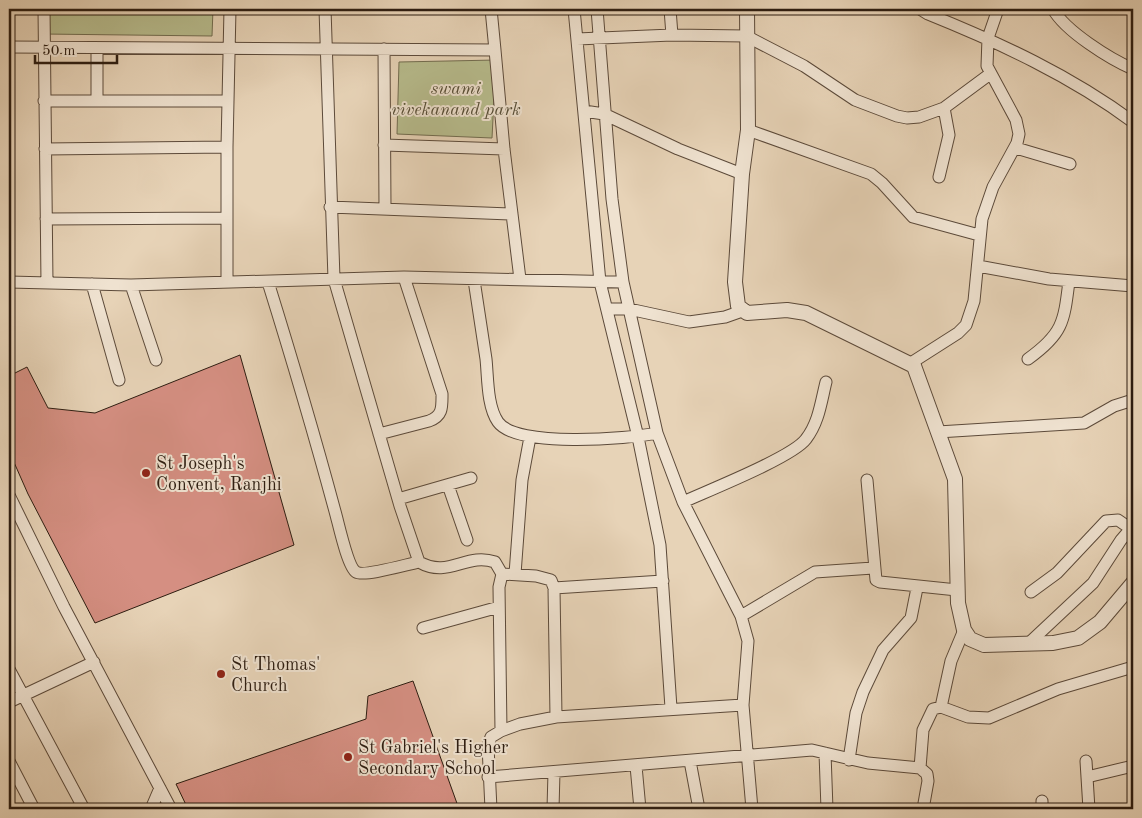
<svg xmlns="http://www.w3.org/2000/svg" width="1142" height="818" viewBox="0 0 1142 818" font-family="'Old Standard TT',serif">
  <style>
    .green { fill: #b7bc8d; stroke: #726c4f }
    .building { fill: #d58f82; stroke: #2d1d11 }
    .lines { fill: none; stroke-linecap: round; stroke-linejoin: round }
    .minor-casing { stroke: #5c4a3a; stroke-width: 13 }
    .tertiary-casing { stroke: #5c4a3a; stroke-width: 16 }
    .minor { stroke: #efe2d0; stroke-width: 11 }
    .tertiary { stroke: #efe2d0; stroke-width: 14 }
    .poi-dot { fill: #8f2418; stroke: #efe2d0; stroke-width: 2 }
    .labels { text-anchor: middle; stroke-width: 4; stroke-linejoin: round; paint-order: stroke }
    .park-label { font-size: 18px; font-style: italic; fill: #564d36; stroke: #efe2d0 }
    .poi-label { font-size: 18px; fill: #2d1d11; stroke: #efe2d0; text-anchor: start }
  </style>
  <rect width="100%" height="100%" fill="#e7d3b7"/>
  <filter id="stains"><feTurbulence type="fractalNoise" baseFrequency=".004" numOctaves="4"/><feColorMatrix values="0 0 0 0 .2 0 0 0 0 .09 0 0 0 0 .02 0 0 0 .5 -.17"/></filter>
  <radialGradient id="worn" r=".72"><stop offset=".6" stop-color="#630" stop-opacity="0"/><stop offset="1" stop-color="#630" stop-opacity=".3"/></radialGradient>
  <!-- green -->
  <path class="green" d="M47,9H213L212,36L43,34Z
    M496,60L492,138L397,134L399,62Z"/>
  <!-- building -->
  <path class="building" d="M240,355L294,545L95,623L28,494L9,451V376L27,367L48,408L95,413Z
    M413,681L459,809H188L176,784L366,719L368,696Z"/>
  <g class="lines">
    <defs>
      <path id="minor" d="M44,9L47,283
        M325,9L334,279L400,506L419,562C449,579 466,552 495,562L502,574
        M491,9L495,50
        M574,9L600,282L638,437L660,545L671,708
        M597,9L612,199L623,282L657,433L683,502L741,616L748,641L743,705L752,809
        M670,9L672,35
        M920,9L928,14C1000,43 1071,76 1133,122
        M1053,9C1065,31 1110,59 1133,69
        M577,39L672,35L746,36L804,66L855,100L897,116L907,118L919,117L944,108L990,74
        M9,47L495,50L504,149L520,279
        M384,49L385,208
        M97,100V48
        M44,101H228
        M584,111L604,114L678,149L742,174
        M748,130L871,174L882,183L913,217L979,235
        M384,145L504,149
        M1016,148L1070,164
        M45,149L227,147
        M939,177L949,135L944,108
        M330,207L512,214
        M46,219L227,218
        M978,266L1049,279L1133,286
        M474,280C478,306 482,333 486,359C488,378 487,406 498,422C516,448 628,439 657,433
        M227,281V147L230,9
        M9,282L131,285L404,277L623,282
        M268,282C292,359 315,437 336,515C339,526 348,567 356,572C364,577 408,564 419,562
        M92,284L119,380
        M131,285L156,360
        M607,309H629L689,322L725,317L742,311
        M1028,359C1063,334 1064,322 1069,281
        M911,363L958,333L966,325L974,301L982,219L993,187L1017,143L1019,134L1016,120L987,66L988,38L998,9
        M938,432L1084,423L1114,406L1133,400
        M379,434L429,421C443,416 442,407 442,394L404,277
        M867,480L876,580L880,582L957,590
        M448,485L467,540
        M9,495L64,607L171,809
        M398,499L471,478
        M683,502C707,491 793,457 806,439C819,422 821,402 826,382
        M502,574L536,576L551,580L554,588L556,717
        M515,574L522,480L530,437
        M554,588L663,581
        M1031,592L1057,573L1106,521L1118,520L1131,529
        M741,616L815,572L873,568
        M423,628L499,607
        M1029,643L1093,583L1121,540L1133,526
        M9,669L84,809
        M9,702L94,662
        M941,707L951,661L964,630
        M501,731L499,587L502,574
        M825,753L827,809
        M849,760L856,713L863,692L883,650L911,618L917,588
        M9,761L34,809
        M690,761L699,809
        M1086,761L1089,809
        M636,766L640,809
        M920,768L923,730L933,709L941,707L968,717L989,718L1058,689L1133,667
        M488,777L812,750L868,763L920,768L927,774L928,781L923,809
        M1087,777L1133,766
        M1042,801V809
        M151,809L160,788
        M491,809L488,746L491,737L501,731L520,724L556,717L743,705
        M553,809L554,772"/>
      <path id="tertiary" d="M747,9L748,130L742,174L735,282L738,306L747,313L787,310L806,313L914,366L955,479L958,603L964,630L970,639L984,645L1053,643L1078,638L1100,622L1133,583"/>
    </defs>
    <!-- minor casing -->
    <use href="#minor" class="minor-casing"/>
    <!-- tertiary casing -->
    <use href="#tertiary" class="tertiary-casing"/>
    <!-- minor -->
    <use href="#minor" class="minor"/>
    <!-- tertiary -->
    <use href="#tertiary" class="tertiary"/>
  </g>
  <!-- markers -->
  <g class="poi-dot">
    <circle cx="146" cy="473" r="5"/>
    <circle cx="221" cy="674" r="5"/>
    <circle cx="348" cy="757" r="5"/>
  </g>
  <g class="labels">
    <!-- park labels -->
    <g class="park-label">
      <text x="456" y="94">swami<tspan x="456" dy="21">vivekanand park</tspan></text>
    </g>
    <!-- poi labels -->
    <g class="poi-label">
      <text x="156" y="469">St Joseph's<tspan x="156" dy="21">Convent, Ranjhi</tspan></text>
      <text x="231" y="670">St Thomas'<tspan x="231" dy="21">Church</tspan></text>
      <text x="358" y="753">St Gabriel's Higher<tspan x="358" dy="21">Secondary School</tspan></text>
    </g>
  </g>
  <!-- margin -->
  <rect width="1142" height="818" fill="none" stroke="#e7d3b7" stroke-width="30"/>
  <rect x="10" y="10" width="1122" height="798" fill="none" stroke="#2d1d11" stroke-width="2.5"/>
  <rect x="15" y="15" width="1112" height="788" fill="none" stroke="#2d1d11"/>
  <!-- scale -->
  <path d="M35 55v8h82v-8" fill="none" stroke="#2d1d11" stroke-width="2.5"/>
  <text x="42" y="55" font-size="15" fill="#2d1d11" stroke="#efe2d0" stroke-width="4" paint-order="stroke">50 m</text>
  <rect width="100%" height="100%" filter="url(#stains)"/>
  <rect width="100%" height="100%" fill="url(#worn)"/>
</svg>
